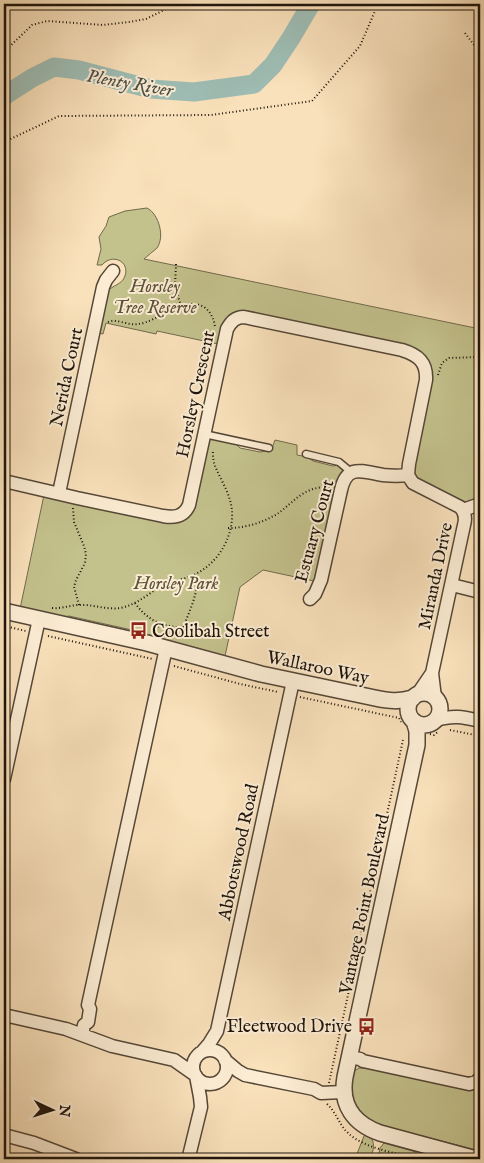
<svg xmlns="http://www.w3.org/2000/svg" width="484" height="1163" viewBox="0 0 484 1163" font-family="'IM FELL English',serif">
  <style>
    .green { fill: #c3c18c; stroke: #706a4c }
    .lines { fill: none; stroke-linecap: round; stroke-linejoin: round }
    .river { stroke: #9ebdb4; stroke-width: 19 }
    .service-casing { stroke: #554738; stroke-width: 9 }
    .minor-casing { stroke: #554738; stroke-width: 15 }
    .tertiary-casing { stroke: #554738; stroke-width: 18 }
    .path { stroke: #1e140c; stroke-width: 2; stroke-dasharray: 1 2.5; stroke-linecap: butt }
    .service { stroke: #fbecd3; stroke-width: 6 }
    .minor { stroke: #fbecd3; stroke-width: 12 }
    .tertiary { stroke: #fbecd3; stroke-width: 15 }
    .labels { text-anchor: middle; stroke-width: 4; stroke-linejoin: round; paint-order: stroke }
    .park-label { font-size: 18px; font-style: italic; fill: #585139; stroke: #fbecd3 }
    .street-label { font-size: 18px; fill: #1e140c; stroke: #fbecd3 }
    .poi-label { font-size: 18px; fill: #1e140c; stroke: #fbecd3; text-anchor: start }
    .water-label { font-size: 19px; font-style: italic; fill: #4b4f47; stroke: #fbecd3 }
  </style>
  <rect width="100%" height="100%" fill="#f9e1bb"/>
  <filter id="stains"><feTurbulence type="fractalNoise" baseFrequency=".004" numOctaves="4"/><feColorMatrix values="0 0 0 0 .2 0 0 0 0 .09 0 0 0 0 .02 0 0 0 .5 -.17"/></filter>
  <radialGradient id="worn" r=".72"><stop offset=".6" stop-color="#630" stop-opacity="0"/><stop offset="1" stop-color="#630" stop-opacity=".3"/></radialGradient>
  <!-- green -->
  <path class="green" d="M147,208C159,214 165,237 157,248C153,252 148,255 144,259L480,329V499L466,502L463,501L420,480L416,476L414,471L429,365L322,327L243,311L218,344L157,331L156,334L106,323L103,334L99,333L107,292C112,285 122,285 125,276C130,261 112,253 102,265H97L101,249L99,237L106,226L109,217L125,211Z
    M209,439H213L236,444L240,448L260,452L266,451H271L275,440L297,445V455L308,457L313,461L333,466L338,465L341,466L343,471L336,484L314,581L263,570L240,587L225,656L196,648L190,650L146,637L141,632L69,616L61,618L20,609L44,495L176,522Z
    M359,1068H367L467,1090H475L480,1089V1151L380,1125L361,1117L351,1099V1077L354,1071Z
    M366,1134C375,1139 375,1147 371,1156L364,1153L361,1159H355L364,1136Z
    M384,1143L416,1152L417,1159H378L380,1148Z"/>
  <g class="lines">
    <!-- river -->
    <path class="river" d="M4,96L32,78L54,67L79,70L151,89L194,92L254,84L273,65L291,38L311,4"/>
    <defs>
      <path id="service" d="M204,434L269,448
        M306,454L339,462L351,472"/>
      <path id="minor" d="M408,475L411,480L413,483L460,507C465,512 466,518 464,525L432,673L435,698
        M4,481L77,498L163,516C174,518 184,517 189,505L227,329C231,322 235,317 244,317L402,350C418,355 427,362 426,380L409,464L408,475
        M59,493L103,287L106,280L113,271
        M463,510L480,504
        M452,585L480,592
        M310,599L315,594L321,580L341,490C347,463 363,472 383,475C392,476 400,476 408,475
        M417,695L432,673
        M436,720C454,715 462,717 480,721
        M4,779L39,619
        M4,1015L66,1029L112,1046L174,1060L194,1074
        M82,1035L84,1025L88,1022L90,1009L88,1005L166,648
        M193 1067a17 17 0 1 1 34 0a17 17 0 1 1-34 0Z
        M202,1052L209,1044L217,1031L293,681
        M350,1057L360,1059L363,1061L469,1084L476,1082L480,1078
        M225,1060L238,1071L245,1075L314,1089L321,1093L343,1092
        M4,1135L34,1143L76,1159
        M188,1159L190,1152L201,1107L200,1097L196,1076"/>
      <path id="tertiary" d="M4,611L147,643L261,674L375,698C389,701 399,702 413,698
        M408 709a16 16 0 1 1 32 0a16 16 0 1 1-32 0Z
        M414,721L417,731V745L345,1077C340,1105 354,1124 380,1133L476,1159"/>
    </defs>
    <!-- service casing -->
    <use href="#service" class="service-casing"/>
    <!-- minor casing -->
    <use href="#minor" class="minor-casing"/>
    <!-- tertiary casing -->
    <use href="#tertiary" class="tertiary-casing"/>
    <!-- path -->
    <path class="path" d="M465,33L480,53
      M4,52L32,25L47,21L103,25L129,22L146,19L176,4
      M4,142L59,116L211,115L312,101L360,46L378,4
      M176,264L175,287L181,306
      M108,322C116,318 128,326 138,324C158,322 183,295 204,307C211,312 214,319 215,327
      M438,375L442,363L449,358L480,357
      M73,508L74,522L84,546L86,554L85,563L76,580L74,587L79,605
      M228,528C245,528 262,523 277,514C282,511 287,506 292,502C303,492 316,485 331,488
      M135,603C147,620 163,628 184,627
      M52,608C62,609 70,605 79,605C92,604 106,610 120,608C137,605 149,593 163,585C171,581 180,580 189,577C213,568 230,545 232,519C233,506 229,495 223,483C218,472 212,464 213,451
      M4,626L26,631
      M153,632L160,625
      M48,636L153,659
      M180,637C186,616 199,597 197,574
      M174,666L240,684L278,692
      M300,697L399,718L401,722
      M450,730L480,736
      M430,734L434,735L439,731
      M329,1083L403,740
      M327,1104C336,1112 339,1124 347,1132C364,1149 397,1153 419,1159"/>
    <!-- service -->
    <use href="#service" class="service"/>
    <!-- minor -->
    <use href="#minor" class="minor"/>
    <!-- tertiary -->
    <use href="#tertiary" class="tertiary"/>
  </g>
  <!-- icons -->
  <defs>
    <symbol id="bus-bare" viewBox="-9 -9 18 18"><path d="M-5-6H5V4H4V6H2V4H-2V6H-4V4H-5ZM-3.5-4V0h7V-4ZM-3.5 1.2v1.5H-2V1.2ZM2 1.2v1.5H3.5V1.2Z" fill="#8f2418" stroke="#fbecd3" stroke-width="2.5" paint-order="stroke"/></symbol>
  </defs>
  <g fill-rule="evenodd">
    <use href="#bus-bare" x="126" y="618" width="25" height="25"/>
    <use href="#bus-bare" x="354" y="1014" width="25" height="25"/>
  </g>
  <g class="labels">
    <!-- park labels -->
    <g class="park-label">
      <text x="155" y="292">Horsley<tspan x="155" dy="21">Tree Reserve</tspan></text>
      <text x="176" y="589">Horsley Park</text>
    </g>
    <!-- street labels -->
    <g class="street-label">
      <text transform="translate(66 377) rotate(-78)" y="6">Nerida Court</text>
      <text transform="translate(195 394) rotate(-78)" y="6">Horsley Crescent</text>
      <text transform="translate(314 531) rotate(-75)" y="6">Estuary Court</text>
      <text transform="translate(435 576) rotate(-78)" y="6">Miranda Drive</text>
      <text transform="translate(318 667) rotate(12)" y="6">Wallaroo Way</text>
      <text transform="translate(238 852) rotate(-78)" y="6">Abbotswood Road</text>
      <text transform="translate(364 904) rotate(-78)" y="6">Vantage Point Boulevard</text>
    </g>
    <!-- poi labels -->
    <g class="poi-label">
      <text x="152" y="637">Coolibah Street</text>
      <text x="352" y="1032" text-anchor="end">Fleetwood Drive</text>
    </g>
    <!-- water labels -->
    <g class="water-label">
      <text transform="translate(130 82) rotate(10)" y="7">Plenty River</text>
    </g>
  </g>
  <!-- margin -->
  <rect width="484" height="1163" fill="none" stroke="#f9e1bb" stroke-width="20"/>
  <rect x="5" y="5" width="474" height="1153" fill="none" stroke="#1e140c" stroke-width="2.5"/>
  <rect x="10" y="10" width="464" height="1143" fill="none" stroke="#1e140c"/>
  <!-- north arrow -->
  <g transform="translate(52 1110) rotate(94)" stroke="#fbecd3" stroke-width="4" paint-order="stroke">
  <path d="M0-4L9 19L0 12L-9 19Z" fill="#1e140c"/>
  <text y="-8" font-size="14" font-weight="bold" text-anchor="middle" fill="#1e140c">N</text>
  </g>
  <rect width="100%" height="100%" filter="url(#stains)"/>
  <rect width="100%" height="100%" fill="url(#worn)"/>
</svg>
